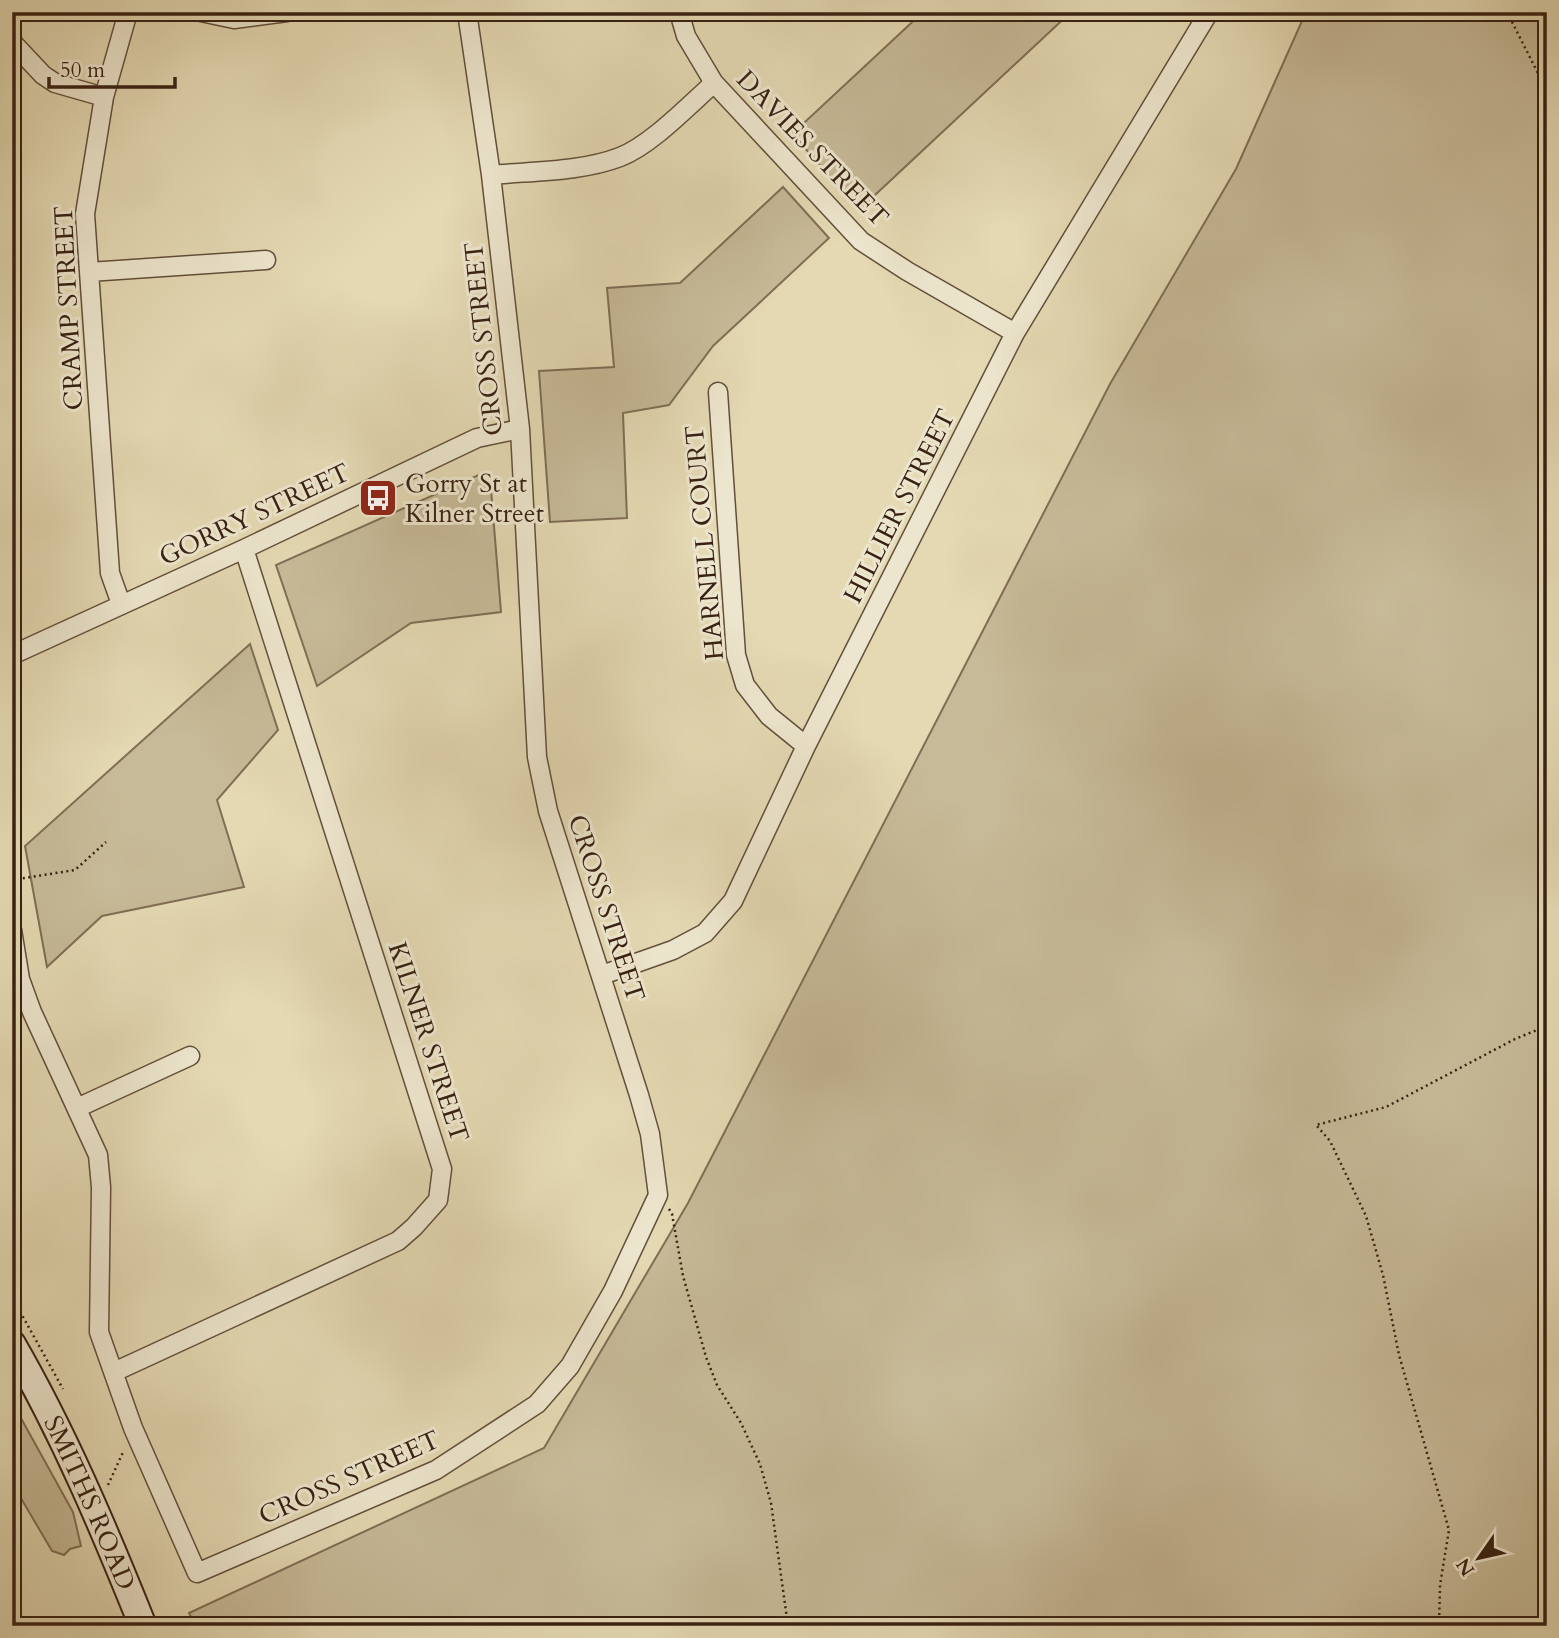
<svg xmlns="http://www.w3.org/2000/svg" width="1559" height="1638" viewBox="0 0 1559 1638" font-family="Cardo,serif">
  <style>
    .green { fill: #c7ba98; stroke: #806e56; stroke-width: 2 }
    .lines { fill: none; stroke-linecap: round; stroke-linejoin: round }
    .street-casing { stroke: #634f3b; stroke-width: 21 }
    .secondary-casing { stroke: #382113; stroke-width: 30 }
    .path { stroke: #382113; stroke-width: 2.5; stroke-dasharray: 2 3.5; stroke-linecap: butt }
    .street { stroke: #ede6ce; stroke-width: 18 }
    .secondary { stroke: #ede6ce; stroke-width: 26 }
    .labels { text-anchor: middle; stroke-width: 6; stroke-linejoin: round; paint-order: stroke }
    .street-label { font-size: 26px; fill: #382113; stroke: #ede6ce }
    .poi-label { font-size: 26px; fill: #382113; stroke: #ede6ce; text-anchor: start }
  </style>
  <rect width="100%" height="100%" fill="#e4d9b3"/>
  <filter id="stains"><feTurbulence type="fractalNoise" baseFrequency=".00286" numOctaves="4"/><feColorMatrix values="0 0 0 0 .2 0 0 0 0 .09 0 0 0 0 .02 0 0 0 .5 -.17"/></filter>
  <radialGradient id="worn" r=".72"><stop offset=".6" stop-color="#630" stop-opacity="0"/><stop offset="1" stop-color="#630" stop-opacity=".3"/></radialGradient>
  <!-- green -->
  <path class="green" d="M923,12H1071L860,209L792,134Z
    M1306,12H1547V1626H196L189,1613L544,1448L688,1203L1110,384L1236,169Z
    M783,187L829,238L713,346L669,405L623,413L627,518L550,522L539,371L614,367L607,288L680,283Z
    M483,473L490,477L501,612L411,623L317,686L276,565Z
    M250,644L278,730L217,800L244,887L102,916L47,967L25,846Z
    M12,1402L73,1512L81,1546L70,1549L64,1555L52,1551L12,1483Z"/>
  <g class="lines">
    <defs>
      <path id="street" d="M201,12L234,19L287,12
        M679,12L686,36L714,83L861,241L907,271L1015,333
        M12,42L43,75L55,83L104,97
        M491,175C532,171 581,172 620,157C651,145 688,106 714,83
        M89,272L266,260
        M718,392L736,655L745,685L769,716L806,746
        M121,604L110,573L85,214L104,97L128,12
        M12,655L244,549L477,438L520,429
        M12,930L20,979L32,1012L98,1155L101,1187L99,1332L133,1428L197,1573L436,1470L537,1404L570,1366L613,1291L658,1195L650,1134L639,1095L548,811L537,757L520,429L491,175L467,12
        M602,975L673,950L705,933L733,901L806,746L1015,333L1209,12
        M77,1108L190,1056
        M114,1372L398,1241L414,1227L438,1200L442,1169L244,549"/>
      <g id="secondary">
        <path id="s1" d="M12,1344C64,1434 104,1529 143,1626"/>
      </g>
    </defs>
    <!-- street casing -->
    <use href="#street" class="street-casing"/>
    <!-- secondary casing -->
    <use href="#secondary" class="secondary-casing"/>
    <!-- path -->
    <path class="path" d="M1507,12L1547,91
      M12,880L75,870L106,842
      M669,1209L672,1214L683,1276L706,1357L717,1385L741,1423L760,1464L771,1503L788,1626
      M12,1297L63,1389
      M108,1485L124,1450
      M1439,1626L1440,1585L1449,1530L1399,1355L1383,1275L1366,1216L1330,1141L1316,1125L1386,1107L1515,1039L1547,1026"/>
    <!-- street -->
    <use href="#street" class="street"/>
    <!-- secondary -->
    <use href="#secondary" class="secondary"/>
  </g>
  <!-- icons -->
  <defs>
    <symbol id="bus-square" viewBox="-11 -11 22 22"><rect x="-9" y="-9" width="18" height="18" rx="4" fill="#8f2418" stroke="#ede6ce"/><path d="M-5-6H5V4H4V6H2V4H-2V6H-4V4H-5ZM-3.5-4V0h7V-4ZM-3.5 1.2v1.5H-2V1.2ZM2 1.2v1.5H3.5V1.2Z" fill="#fff"/></symbol>
  </defs>
  <g fill-rule="evenodd">
    <use href="#bus-square" x="356" y="476" width="44" height="44"/>
  </g>
  <g class="labels">
    <!-- street labels -->
    <g class="street-label">
      <text transform="translate(813 148) rotate(46)" y="9">DAVIES STREET</text>
      <text transform="translate(68 308) rotate(-93)" y="9">CRAMP STREET</text>
      <text transform="translate(483 339) rotate(-96)" y="9">CROSS STREET</text>
      <text transform="translate(899 506) rotate(-63)" y="9">HILLIER STREET</text>
      <text transform="translate(254 514) rotate(-25)" y="9">GORRY STREET</text>
      <text transform="translate(704 543) rotate(-95)" y="9">HARNELL COURT</text>
      <text transform="translate(607 908) rotate(72)" y="9">CROSS STREET</text>
      <text transform="translate(429 1042) rotate(72)" y="9">KILNER STREET</text>
      <text transform="translate(349 1477) rotate(-24)" y="9">CROSS STREET</text>
      <text dy="9" stroke="none"><textPath href="#s1" startOffset="177">SMITHS ROAD</textPath></text>
    </g>
    <!-- poi labels -->
    <g class="poi-label">
      <text x="405" y="492">Gorry St at<tspan x="405" dy="30">Kilner Street</tspan></text>
    </g>
  </g>
  <!-- margin -->
  <rect width="1559" height="1638" fill="none" stroke="#e4d9b3" stroke-width="42"/>
  <rect x="14" y="14" width="1531" height="1610" fill="none" stroke="#382113" stroke-width="3.5"/>
  <rect x="21" y="21" width="1517" height="1596" fill="none" stroke="#382113" stroke-width="2"/>
  <!-- north arrow -->
  <g transform="translate(1479 1558) rotate(236)" stroke="#ede6ce" stroke-width="5" paint-order="stroke">
  <path d="M0-5L12 26L0 18L-12 26Z" fill="#382113"/>
  <text y="-10" font-size="19" font-weight="bold" text-anchor="middle" fill="#382113">N</text>
  </g>
  <!-- scale -->
  <path d="M49 77v10h126v-10" fill="none" stroke="#382113" stroke-width="3.5"/>
  <text x="60" y="77" font-size="21" fill="#382113" stroke="#ede6ce" stroke-width="5" paint-order="stroke">50 m</text>
  <rect width="100%" height="100%" filter="url(#stains)"/>
  <rect width="100%" height="100%" fill="url(#worn)"/>
</svg>
